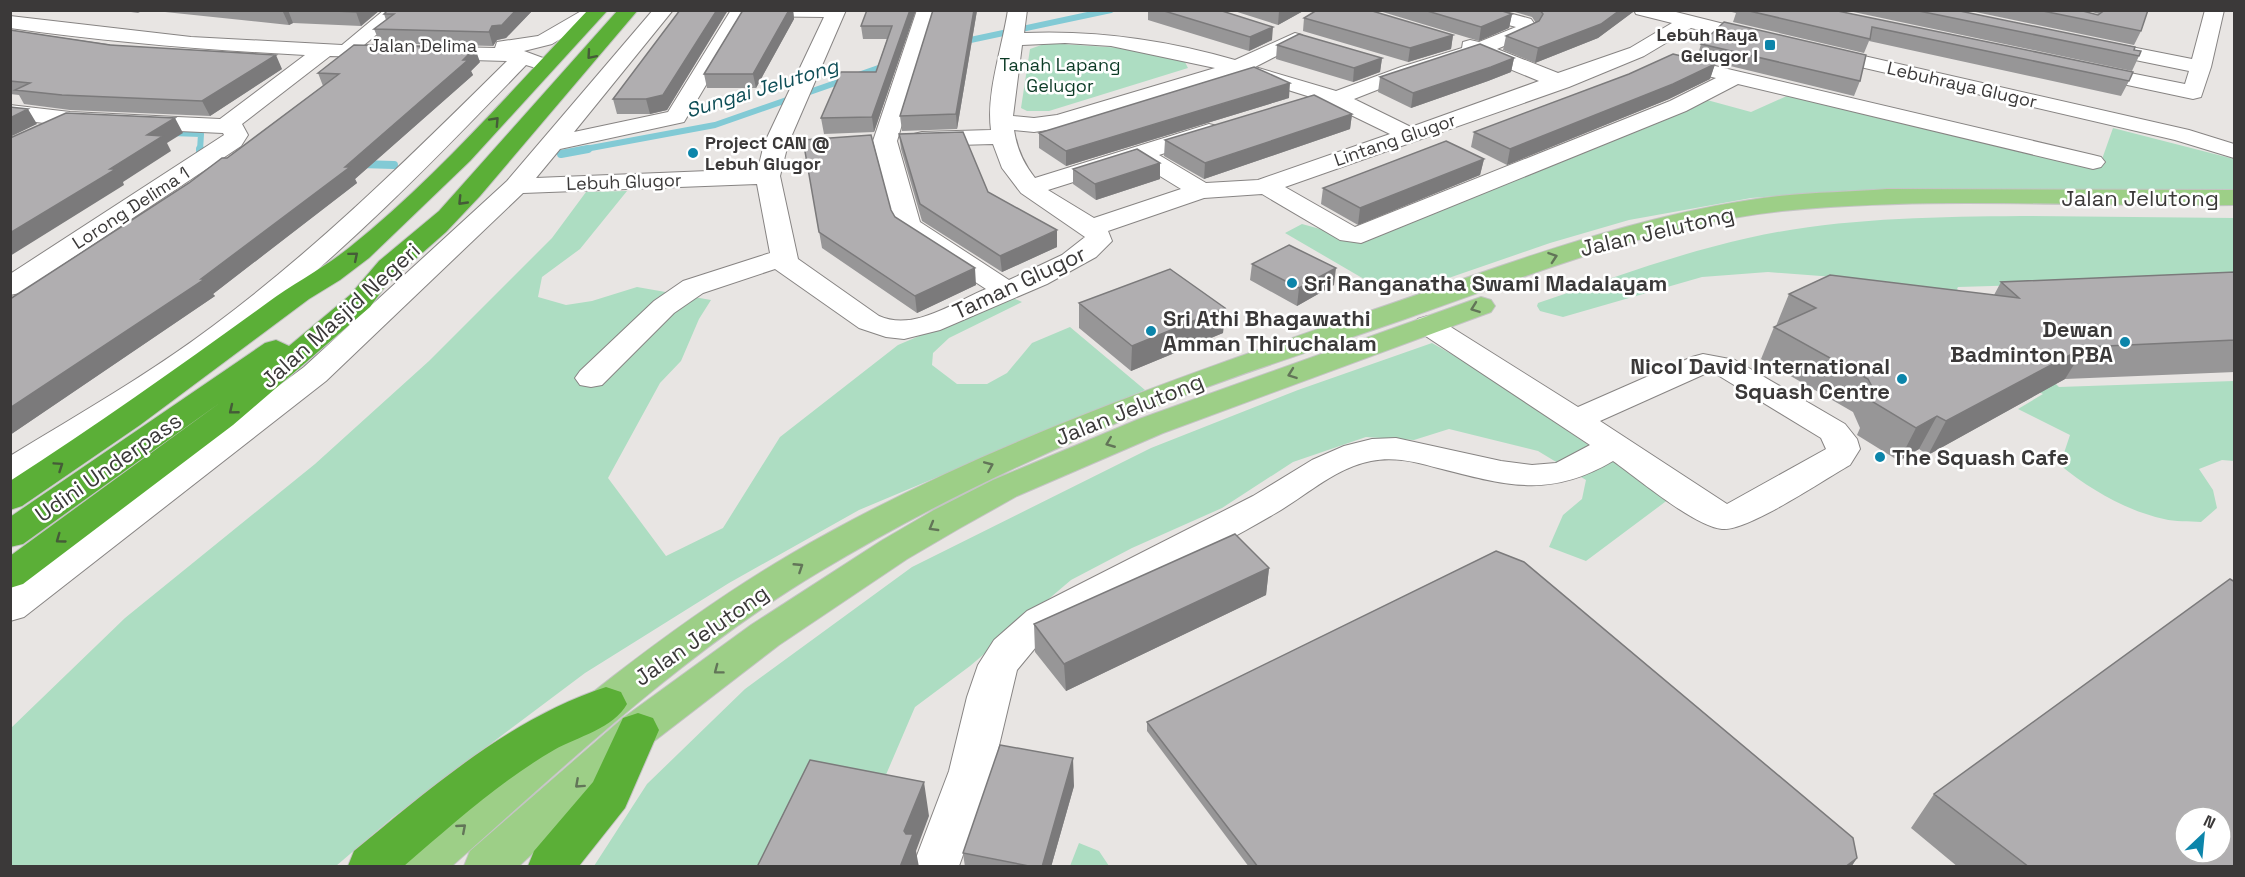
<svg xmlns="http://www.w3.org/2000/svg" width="2245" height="877" viewBox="0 0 2245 877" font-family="'Space Grotesk',sans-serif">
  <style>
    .green { fill: #adddc2 }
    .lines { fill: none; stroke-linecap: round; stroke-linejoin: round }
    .stream-far1 { stroke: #82cad5; stroke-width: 6 }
    .stream { stroke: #82cad5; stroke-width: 8 }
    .minor-casing { stroke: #878483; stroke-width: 2 }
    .major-casing { stroke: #c4c4c4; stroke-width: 2 }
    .highway-casing { stroke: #c4c4c4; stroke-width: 2 }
    .minor { fill: #fff; fill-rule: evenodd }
    .major { fill: #9dcf87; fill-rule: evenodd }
    .highway { fill: #5baf37; fill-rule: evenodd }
    .wall { fill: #979697 }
    .shaded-wall { fill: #7b7a7b }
    .building { fill: #b0aeb0; stroke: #7b7a7b; stroke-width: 1.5; fill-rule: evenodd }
    .oneway { stroke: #455c38 }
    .oneway2 { stroke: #627558 }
    .poi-dot { fill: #0c85aa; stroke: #fff; stroke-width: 2 }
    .labels { text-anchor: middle; stroke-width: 5; stroke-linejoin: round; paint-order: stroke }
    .far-poi-label { font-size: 18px; font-weight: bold; fill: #3b3939; stroke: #fff; text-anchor: end }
    .far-street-label { font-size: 18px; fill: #3b3939; stroke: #fff }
    .far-park-label { font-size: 18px; fill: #0b3a25; stroke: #fff }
    .far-water-label { font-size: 20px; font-style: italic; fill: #0e4e57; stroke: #fff }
    .street-label { font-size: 22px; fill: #3b3939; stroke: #fff }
    .poi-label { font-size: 22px; font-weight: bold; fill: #3b3939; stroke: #fff; text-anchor: start }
  </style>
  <rect width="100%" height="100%" fill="#e8e5e3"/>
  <!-- green -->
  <path class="green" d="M1047,43L1122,48L1185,62L1188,68L1049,111H1027L1021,108L1030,49Z
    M1789,95L2101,162L2113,128L2234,159V190H1859L1751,198L1629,220L1550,243L1411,291L1376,286L1285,233L1302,224L1356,239L1707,100L1751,112Z
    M627,191L580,249L542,277L538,297L566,305L592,301L637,287L711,300L699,319L681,361L660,383L608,478L666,556L723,528L780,437L898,345L1011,297L1022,302L949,338L933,353L932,365L957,384H987L1007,373L1032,343L1070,327L1145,390L859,510L729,583L585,673L392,818L336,866H11V728L125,618L315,464L429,361L552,238L586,192Z
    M2021,216L2234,218V279L1958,287L1957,289L2059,387L2234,381V461L2222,460L2199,469L2213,490L2217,508L2201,522C2189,521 2175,522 2164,519C2127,511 2089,489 2060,465L2070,435L2018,409L2043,394L1984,365L1894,285L1874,280L1768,272L1702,277L1563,317L1540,311L1537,306L1538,303C1607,280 1676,254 1748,238C1837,218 1930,217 2021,216Z
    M1432,343L1467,363L1669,499L1586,561L1549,547L1563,515L1582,499L1586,480L1538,451L1449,429L1414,440L1366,437L1293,462L1222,508L1132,548L1071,580L970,666L915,707L885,777L757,866H594L647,784L745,689L912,567L1151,448L1298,390Z
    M1079,843L1099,851L1109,866H1070Z"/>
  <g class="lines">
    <!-- stream-far1 -->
    <path class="stream-far1" d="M961,42L1111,10
      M171,133L201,134L200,150
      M580,150L715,125L887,65"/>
    <!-- stream -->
    <path class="stream" d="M200,152V149
      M561,154L588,149
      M360,164L394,165"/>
    <defs>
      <path id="minor" d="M384,10H406L364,45L495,48L497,42L538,36L583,10H608L552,44L524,51L543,58L546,62L543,66L536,68L526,65C434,161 340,257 234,339C167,390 93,434 22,480L10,483V456C79,414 149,374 213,326C319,247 413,154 507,61L330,56L242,124L248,135L241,146L20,293L10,295V274L224,135L223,133L70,126L10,119V105L70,112L220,119L305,55C207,50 109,42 10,28V16L191,37L342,45Z
        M653,10H673L574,132L668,112L731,10H846L788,144L780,176L798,259L879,316C914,332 954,302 986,289L899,232L895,226L873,141L917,10H936L897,141L920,222L1009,280L1062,255L1085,237L1021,193L1002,168L993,144L922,146L914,144L910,139L914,134L922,132L991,130C986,93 1002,49 1008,10H1027L1024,33C1096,30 1166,40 1235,60L1295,33L1302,35L1305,39L1302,43L1255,67L1336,91L1401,67L1462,48L1463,42L1470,40L1479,42L1516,27L1467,14L1465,10H1498L1531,19L1538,29L1535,33L1497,49L1558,73L1630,48L1672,23L1636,14L1634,10H1668L1768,35L1771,39L1768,43L1761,45L1691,28L1644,56L1569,87L1285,187L1355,227L1670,101L1716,78L1708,76L1704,72L1708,68L1715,66L2093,155L2101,157L2105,162L2101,167L2093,169L1738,84L1686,111L1361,243L1340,240L1262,194L1204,198L1108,231L1112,241L1096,257L1047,284L940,330L904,339L886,337L859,328L775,269L703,293L674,313L602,385L591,387L580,385L575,378L580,371L654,301L683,281L770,253L757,184L523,193L326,381L24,617L10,621V586L304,367L507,181ZM747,16L824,17L764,144L758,169L536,178L560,149L684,122ZM1065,43L1111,46L1215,68L1057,115L1034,118L1013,116L1022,45ZM1478,56L1539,81L1411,127L1354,99L1415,75ZM1237,74L1320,100L1390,134L1258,180L1206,183L1159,155L1217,136L1220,131L1217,126L1209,124L1035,178C1023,163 1017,149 1014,130L1034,132L1067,127ZM1137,162L1181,189L1094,218L1048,190Z
        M2205,10H2224L2211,67L2201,97L2193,99L2085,76L2078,74L2075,70L2078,66L2085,64L2185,84L2189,71L2096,52L2089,50L2086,46L2089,42L2096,40L2192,59Z
        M1820,46L2189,130L2234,144V158L2175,140L1813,56L1810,52L1813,48Z
        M1428,316L1438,319L1578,407L1692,357L1703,354L1735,360L1845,424L1857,439L1860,449L1850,465C1825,479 1747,532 1722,529C1694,526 1637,478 1613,461C1549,499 1505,485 1438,468C1416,462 1394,456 1371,461C1335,468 1307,495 1276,513C1204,555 1128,592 1055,631L1036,647L1017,670L993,771L959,866H913L949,771L967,697L978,665L994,640L1027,611L1253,496L1312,460L1344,446L1372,439L1396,438L1501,461L1532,465L1556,463L1590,445L1418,331L1413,325L1418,319ZM1707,373L1716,374L1821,438L1826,449L1727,504L1600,421Z"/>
      <path id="major" d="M1887,189L2234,190V205C2084,207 1932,196 1782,211C1652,225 1527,276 1405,319C1328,346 1249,370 1173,400C1051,448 932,504 819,572C684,653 569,762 452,866H396L402,851C527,746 650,637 791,554C971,449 1168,381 1364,313C1500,267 1636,213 1779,196C1815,192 1851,192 1887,189Z
        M1481,297L1491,300L1495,306L1491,312L1163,433L1017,496L960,528L907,559L779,645L653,742L519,866H464L470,851L623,718L751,625L881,541L934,510L993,480L1139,419Z"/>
      <path id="highway" d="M588,10H608L470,161L369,258L340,280L309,299L140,425L22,506L10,510V481C98,424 183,364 267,303C294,283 324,268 350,247C437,177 511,91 588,10Z
        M618,10H638L480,196L446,232L387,284L370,307L233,425L23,584L10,588V556L221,402L23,544L10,547V517L265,343L276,340L289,346L350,295L379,261L439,211Z
        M606,687L621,692L627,704C614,728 577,737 554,750C499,782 452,825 404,866H348L354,851C431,788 509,719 606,687Z
        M638,713L653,718L659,730L625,808L579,866H528L534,851L593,782L623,718Z"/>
    </defs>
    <!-- minor casing -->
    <use href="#minor" class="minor-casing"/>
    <!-- major casing -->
    <use href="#major" class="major-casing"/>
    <!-- highway casing -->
    <use href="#highway" class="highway-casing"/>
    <!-- minor -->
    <use href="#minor" class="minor"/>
    <!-- major -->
    <use href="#major" class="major"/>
    <!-- highway -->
    <use href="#highway" class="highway"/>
  </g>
  <!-- wall -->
  <path class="wall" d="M117,10H144L138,13Z
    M146,10H380L361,26L293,23L289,25Z
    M533,10L506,38L497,40L493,46L380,43L374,29L386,20L384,14Z
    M680,10H728L667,110L650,114H617L613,99Z
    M743,10H793L794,19L756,88H707L704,74Z
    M916,10L874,132L824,134L821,118L876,72L887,39H863L861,26Z
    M933,10H980L977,11L957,129L902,131L900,116Z
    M1148,10H1219L1272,40L1249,51L1148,20Z
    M1231,10H1305L1278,25Z
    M1376,10H1499L1512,14L1509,28L1479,41Z
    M1508,10H1633V12L1598,38L1535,63L1503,50L1506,36L1536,23L1532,17Z
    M1723,10H1833L2129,81L2121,96L1869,41L1864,53L1733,22L1736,13Z
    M1844,10H1955L2134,50L2139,56L2132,71Z
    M1966,10H2079L2098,15L2099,14L2085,10H2148L2141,31L2134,45Z
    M1304,18L1453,35L1451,49L1408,62L1303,31Z
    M10,30L282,69L210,116L70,110L24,104L19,95L10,94Z
    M1701,44L1860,81L1854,96L1697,58Z
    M1277,45L1382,58L1380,72L1353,82L1276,59Z
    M1514,58L1511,72L1488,81L1411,108L1378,92L1380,77Z
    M480,62L471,71L473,75L355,179L357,183L213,294L215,296L10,435V299L227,158L323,86L318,73Z
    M1715,64L1710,79L1669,99L1507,165L1471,147L1474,132Z
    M1289,98L1066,166L1039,148V133Z
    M1352,114L1350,129L1204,179L1164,156L1165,140Z
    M899,134L1057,247L1002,272L922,221L901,149Z
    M803,140L891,210L895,217L976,285L917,313L822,248Z
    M1484,159L1480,175L1358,225L1321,204L1323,188Z
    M1073,169L1160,179L1096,200L1073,184Z
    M1252,264L1334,285L1297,306L1250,280Z
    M2235,272V372L2065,379L1928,455L1919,449L1899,461L1857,435L1860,428L1853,412L1761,359L1774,327L1776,326L1789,294L1994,295L2001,282Z
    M1079,303L1225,308L1223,333L1131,371L1079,328Z
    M1269,568L1266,595L1066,691L1035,652L1034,624Z
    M1147,722L1857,858L1851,867H1249L1147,731Z
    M1074,786L1051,867H965L963,853Z
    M1934,794L2235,867H1958L1911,828Z"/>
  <!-- shaded-wall -->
  <path class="shaded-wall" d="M285,10H288L293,23L289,25L283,12Z
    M358,10H380L361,26L356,12Z
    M516,10H533L506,38L497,40L493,46L489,32L492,26Z
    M717,10H728L667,110L650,114L646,99Z
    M789,10H793L794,19L756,88L753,74Z
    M910,10H916L874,132L872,117Z
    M974,10H977L957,129L956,114Z
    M1280,10H1305L1278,25L1279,11Z
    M1620,10H1633V12L1598,38L1535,63L1538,48Z
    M1512,14L1509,28L1479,41L1481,27Z
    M1273,27L1272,40L1249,51L1250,37Z
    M1453,35L1451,49L1408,62L1410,48Z
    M475,48L480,62L471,71L473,75L355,179L357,183L213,294L215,296L10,435V408L201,279L345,167Z
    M276,55L282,69L210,116L202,101Z
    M1382,58L1380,72L1353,82L1354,68Z
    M1514,58L1511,72L1488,81L1411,108L1413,93Z
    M1715,64L1710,79L1669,99L1507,165L1510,149Z
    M1290,83L1289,98L1066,166V151Z
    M28,109L37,124L10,137V118Z
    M1352,114L1350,129L1204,179L1205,163Z
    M175,118L183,133L167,143L171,151L123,182L124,185L10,256V233L110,169L147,135Z
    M1484,159L1480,175L1358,225L1360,208Z
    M1160,163V179L1096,200L1095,184Z
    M1057,230V247L1002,272L1000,256Z
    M975,268L976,285L917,313L915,296Z
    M1336,268L1334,285L1297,306L1299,288Z
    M1225,308L1223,333L1131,371L1132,346Z
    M2085,347L2065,379L1928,455L1946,421Z
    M1937,416L1919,449L1899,461L1916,428Z
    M1269,568L1266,595L1066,691L1064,664Z
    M1073,758L1074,786L1051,867H1042Z
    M924,782L929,816L916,851L919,867H900L904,831Z
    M1857,858L1851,867H1845Z"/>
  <!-- building -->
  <path class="building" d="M311,10H358L356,12Z
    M388,10H516L502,25L492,26L489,32L374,29L394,14H384Z
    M680,10H717L663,95L646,99H613Z
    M743,10H789L753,74H704Z
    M867,10H910L872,117L821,118L841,72H876L892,26H861Z
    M933,10H974L956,114L900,116Z
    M1161,10H1219L1273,27L1250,37Z
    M1317,10H1369L1453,35L1410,48L1304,18Z
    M1424,10H1499L1512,14L1481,27Z
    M1540,10H1620L1601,24L1538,48L1506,36L1539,21L1543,14Z
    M1745,10H1833L2133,72L2129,81L1872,27L1870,39Z
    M1914,10H1955L2135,47L2134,50L2141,51L2139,56Z
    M2038,10H2079L2098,15L2105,10H2148L2141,31Z
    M1724,22L1866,55L1860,81L1701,44Z
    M10,30L110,45L276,55L202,101L62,95L15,90L30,83L10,81Z
    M1299,34L1382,58L1354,68L1277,45Z
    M1480,44L1514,58L1491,67L1413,93L1380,77Z
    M354,45L475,48L463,60H468L345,167H350L201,279H205L10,408V299L189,183L222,158H227L339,74L318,73Z
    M1673,54L1715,64L1673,84L1510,149L1474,132L1629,74Z
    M1254,67L1290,83L1066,151L1039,133Z
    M1314,95L1352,114L1205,163L1165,140Z
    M10,107L28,109L10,118Z
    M66,113L175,118L147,135L163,136L110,169H116L10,233V138Z
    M963,132L988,192L1057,230L1000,256L920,204L899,134Z
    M871,135L891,210L895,217L975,268L915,296L819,232L803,140Z
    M1446,141L1484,159L1360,208L1323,188Z
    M1137,149L1160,163L1095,184L1073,169Z
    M1289,245L1336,268L1299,288L1252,264Z
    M1170,269L1225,308L1132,346L1079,303Z
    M2235,272V340L2085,347L1946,421L1937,416L1916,428L1873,402L1876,394L1868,379L1774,327L1816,308L1789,294L1830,275L2019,298L2001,282Z
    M1235,534L1269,568L1064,664L1034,624Z
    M1496,551L1524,562L1853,838L1857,858L1845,867H1258L1147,722Z
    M2230,579L2235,582V867H2029L1934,794ZM2185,817H2221V853H2185Z
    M1000,745L1073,758L1042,867H1034L963,853Z
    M810,760L924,782L904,831L906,834H913L900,867H757Z"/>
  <!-- one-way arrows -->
  <defs><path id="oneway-chevron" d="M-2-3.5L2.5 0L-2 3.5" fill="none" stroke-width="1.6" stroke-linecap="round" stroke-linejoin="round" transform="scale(1.5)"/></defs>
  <g class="oneway">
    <use href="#oneway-chevron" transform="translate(591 55) rotate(131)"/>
    <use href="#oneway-chevron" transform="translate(495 121) rotate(-47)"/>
    <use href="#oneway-chevron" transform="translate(462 201) rotate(134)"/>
    <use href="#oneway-chevron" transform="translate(354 256) rotate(-40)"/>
    <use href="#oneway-chevron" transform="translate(233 410) rotate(141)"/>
    <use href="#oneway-chevron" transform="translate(59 466) rotate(-34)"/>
    <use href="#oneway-chevron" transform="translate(60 539) rotate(144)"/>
  </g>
  <g class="oneway2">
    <use href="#oneway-chevron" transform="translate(1553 257) rotate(-19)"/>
    <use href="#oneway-chevron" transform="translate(1475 308) rotate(160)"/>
    <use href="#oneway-chevron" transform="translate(1292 374) rotate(160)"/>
    <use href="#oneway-chevron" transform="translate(1110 443) rotate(158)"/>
    <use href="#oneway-chevron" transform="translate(989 466) rotate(-23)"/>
    <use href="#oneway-chevron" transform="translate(933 527) rotate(150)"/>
    <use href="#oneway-chevron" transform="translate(799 567) rotate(-33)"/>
    <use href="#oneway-chevron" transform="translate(718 670) rotate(143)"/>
    <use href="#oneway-chevron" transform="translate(579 784) rotate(138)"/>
    <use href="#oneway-chevron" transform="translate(462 828) rotate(-41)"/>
  </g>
  <!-- markers -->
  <g class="poi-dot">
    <rect x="1764" y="39" width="12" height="12" rx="3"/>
    <circle cx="693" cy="153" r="6"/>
    <circle cx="1292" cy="283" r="6"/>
    <circle cx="1151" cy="331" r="6"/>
    <circle cx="2125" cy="342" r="6"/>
    <circle cx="1902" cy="379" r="6"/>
    <circle cx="1880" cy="457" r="6"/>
  </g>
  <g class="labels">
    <!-- far-poi labels -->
    <g class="far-poi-label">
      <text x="1758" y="41">Lebuh Raya<tspan x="1758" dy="21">Gelugor I</tspan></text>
      <text x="705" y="149" text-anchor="start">Project CAN @<tspan x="705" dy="21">Lebuh Glugor</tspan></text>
    </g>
    <!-- far-street labels -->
    <g class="far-street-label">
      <text x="423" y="52">Jalan Delima</text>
      <text transform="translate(1962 85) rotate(13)" y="6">Lebuhraya Glugor</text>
      <text transform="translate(1395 140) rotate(-19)" y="6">Lintang Glugor</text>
      <text transform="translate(624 182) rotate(-2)" y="6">Lebuh Glugor</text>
      <text transform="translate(131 208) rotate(-33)" y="6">Lorong Delima 1</text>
    </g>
    <!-- far-park labels -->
    <g class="far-park-label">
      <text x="1060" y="71">Tanah Lapang<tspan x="1060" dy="21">Gelugor</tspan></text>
    </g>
    <!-- far-water labels -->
    <g class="far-water-label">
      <text transform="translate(762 88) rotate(-17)" y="7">Sungai Jelutong</text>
    </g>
    <!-- street labels -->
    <g class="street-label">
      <text x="2140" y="206">Jalan Jelutong</text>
      <text transform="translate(1657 231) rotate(-13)" y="8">Jalan Jelutong</text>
      <text transform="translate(1019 282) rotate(-25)" y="8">Taman Glugor</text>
      <text transform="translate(340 315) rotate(-42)" y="8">Jalan Masjid Negeri</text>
      <text transform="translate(1129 409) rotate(-22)" y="8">Jalan Jelutong</text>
      <text transform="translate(108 467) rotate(-35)" y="8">Udini Underpass</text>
      <text transform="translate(701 635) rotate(-35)" y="8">Jalan Jelutong</text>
    </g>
    <!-- poi labels -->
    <g class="poi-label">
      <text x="1304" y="291">Sri Ranganatha Swami Madalayam</text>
      <text x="1163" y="326">Sri Athi Bhagawathi<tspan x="1163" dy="25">Amman Thiruchalam</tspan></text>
      <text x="2113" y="337" text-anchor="end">Dewan<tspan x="2113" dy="25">Badminton PBA</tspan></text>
      <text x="1890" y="374" text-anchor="end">Nicol David International<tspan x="1890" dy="25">Squash Centre</tspan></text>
      <text x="1892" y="465">The Squash Cafe</text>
    </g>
  </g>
  <!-- border -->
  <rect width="2245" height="877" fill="none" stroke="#3b3939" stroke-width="24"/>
  <!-- north arrow -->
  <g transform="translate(2203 835) rotate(26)"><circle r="28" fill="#ffffff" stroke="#b1b0b0" stroke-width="1.5"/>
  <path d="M0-4.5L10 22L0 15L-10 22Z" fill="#0c85aa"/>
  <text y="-9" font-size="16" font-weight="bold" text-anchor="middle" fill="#3b3939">N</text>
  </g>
</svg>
